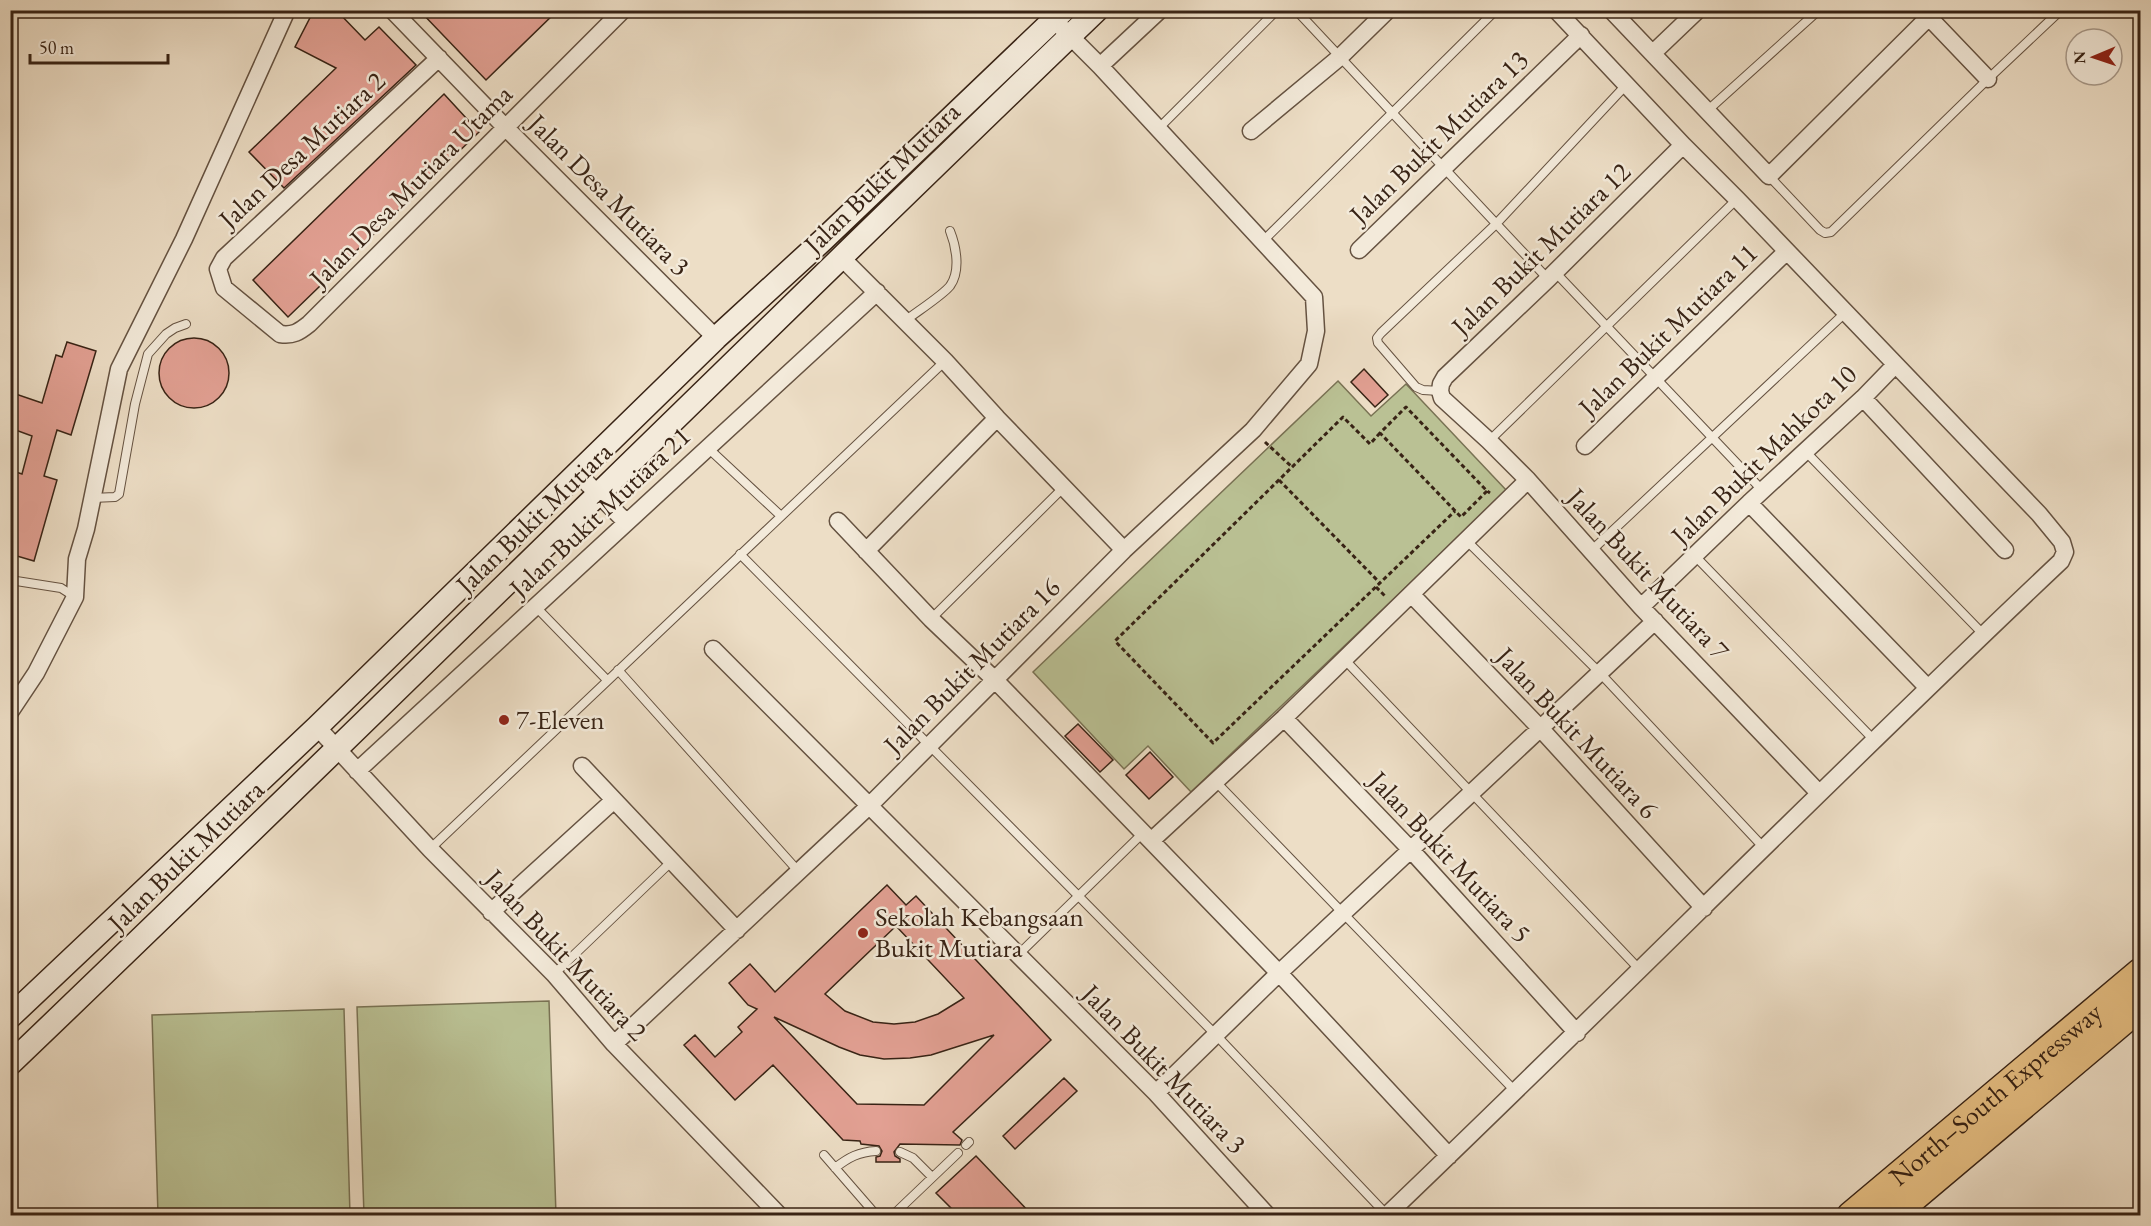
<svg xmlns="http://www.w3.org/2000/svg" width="2151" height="1226" viewBox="0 0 2151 1226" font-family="'EB Garamond',serif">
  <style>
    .green { fill: #bac194; stroke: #797254; stroke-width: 1.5 }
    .building { fill: #e2a093; stroke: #382315; stroke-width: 1.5; fill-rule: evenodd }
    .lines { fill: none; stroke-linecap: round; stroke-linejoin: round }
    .lane-casing { stroke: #655241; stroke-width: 10 }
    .street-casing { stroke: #655241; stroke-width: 19 }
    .secondary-casing { stroke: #382315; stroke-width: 25 }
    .highway-casing { stroke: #382315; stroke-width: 31 }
    .path { stroke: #382315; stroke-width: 3; stroke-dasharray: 4.5 3; stroke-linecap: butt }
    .lane { stroke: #f3eada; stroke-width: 8 }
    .street { stroke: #f3eada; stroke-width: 16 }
    .secondary { stroke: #f3eada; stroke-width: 22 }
    .highway { stroke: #e6bf83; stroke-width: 28 }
    .poi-dot { fill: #8f2418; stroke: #f3eada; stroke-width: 2 }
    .labels { text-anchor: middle; stroke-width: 5; stroke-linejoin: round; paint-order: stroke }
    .street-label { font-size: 27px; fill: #382315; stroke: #f3eada }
    .poi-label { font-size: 27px; fill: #382315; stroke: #f3eada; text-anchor: start }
  </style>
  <rect width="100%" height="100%" fill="#eddec6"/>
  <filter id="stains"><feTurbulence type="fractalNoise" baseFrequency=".00333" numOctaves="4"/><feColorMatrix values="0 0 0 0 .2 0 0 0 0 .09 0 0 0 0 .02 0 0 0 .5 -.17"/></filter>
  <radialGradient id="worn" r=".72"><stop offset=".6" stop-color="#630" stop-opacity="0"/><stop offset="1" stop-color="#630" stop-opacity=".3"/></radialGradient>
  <!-- green -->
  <path class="green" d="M1338,381L1371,416L1406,384L1507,491L1191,792L1148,746L1124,769L1033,672Z
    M549,1001L556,1215H364L357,1007Z
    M344,1009L350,1215H158L152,1015Z"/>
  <!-- building -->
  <path class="building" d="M314,10H336L365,40L379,27L416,65L284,188L249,152L336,68L295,47Z
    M419,10H558L486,80Z
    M444,94L479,132L288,317L253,280Z
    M159 373a35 35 0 1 1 70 0a35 35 0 1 1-70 0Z
    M67,342L96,351L71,435L57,430L44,476L57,480L34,561L10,554V470L22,474L32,436L10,428V392L42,403L56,355L62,357Z
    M1364,369L1388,395L1375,407L1351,382Z
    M1078,724L1113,760L1100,772L1065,736Z
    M1150,752L1173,777L1149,799L1126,775Z
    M887,885L906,905L916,896L1051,1040L953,1132L962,1140L960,1145L900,1144L894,1152L895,1156L900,1159V1162H876V1157L880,1156L882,1151L879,1146L861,1144L860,1141L843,1140L773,1065L735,1100L684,1045L695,1035L715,1057L742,1032L738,1027L757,1009L748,1005L729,983L750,964L775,992ZM896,926L964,998L938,1014L915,1022L894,1024L873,1022L845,1011L825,994ZM774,1017L839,1047L860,1055L884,1059L910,1058L931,1055L994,1035L924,1105L857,1104Z
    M1064,1078L1077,1091L1015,1149L1003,1136Z
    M976,1156L1032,1215H958L936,1193Z"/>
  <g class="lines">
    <defs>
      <path id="lane" d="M1296,10L1548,279
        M1707,111L1819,10
        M1158,129L1277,10
        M1769,176L1820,230L1825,233L1831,232L1988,79L2061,10
        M1263,241L1496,10
        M1555,272L1763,491
        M905,321C915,313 943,295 950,286C961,271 956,246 950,231
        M1440,391L1423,390L1416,387L1378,343L1377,338L1381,333L1496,224L1627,84
        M1489,441L1737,199
        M708,448L781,516
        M1806,452L1984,635
        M92,498L115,497L119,494L135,404L148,354L166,334L175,328L186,324
        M1467,541L1600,673L1765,849
        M1591,551L1846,312
        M740,554L1215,1034L1387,1215
        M1695,556L1874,740
        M10,580L61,588L75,597
        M535,606L607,680
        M931,619L1064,487
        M1345,660L1640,970
        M618,670L799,872
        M1216,782L1515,1091
        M430,849L945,361
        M1018,955L1143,833
        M554,974L672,861
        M966,1145L969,1142
        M900,1152L913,1158L932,1177
        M824,1155L877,1216
        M835,1168C849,1157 859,1152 876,1151
        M892,1216L958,1153"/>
      <path id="street" d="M392,10L505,127L716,338
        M1611,10L1769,176L1936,10
        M1922,10L1988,79
        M1653,53L1698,10
        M439,58L224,258L218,269L224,288L280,334C293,336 299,332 309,324L623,10
        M1100,66L1160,10
        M1251,131L1340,57L1388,10
        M1683,145L1548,279L1445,377L1441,384L1440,391L1442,398L1489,441L1528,480L1641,607L1819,793
        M1359,250L1581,35
        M841,257L945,361L997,418L1124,550
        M1863,398L2005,550
        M1585,446L1787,251
        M577,473L626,522
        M1749,503L1928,688
        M838,521L931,619L995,680L1279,973L1449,1156
        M866,551L997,418
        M1412,595L1541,729L1704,908
        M1641,607L1749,503L1863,398L1895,365
        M713,649L1156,1093L1268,1216
        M10,712L36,673L75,597L77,559L86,529L119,369L184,239L287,10
        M1284,718L1411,850L1577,1033
        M317,727L430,849L554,974L614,1044L780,1216
        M582,766L737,930
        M357,771L877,292
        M1151,841L1284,718L1528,480
        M491,912L613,801
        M614,1044L869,806L1124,550L1253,430L1309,364L1316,331L1314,297L1100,66L1062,28
        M1156,1093L1279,973L1655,621
        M1386,1216C1613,999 1833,776 2061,561L2065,552L2062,542L2039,514L1737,199L1683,145L1556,10"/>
      <path id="secondary" d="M10,1017L317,727L716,338L823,240L1064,10
        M10,1064C375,715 733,360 1097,10"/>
      <g id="highway">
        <path id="s1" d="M1851,1216L2140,973"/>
        <path d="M1891,1216L2140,1006"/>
      </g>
    </defs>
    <!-- lane casing -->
    <use href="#lane" class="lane-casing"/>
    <!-- street casing -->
    <use href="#street" class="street-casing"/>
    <!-- secondary casing -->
    <use href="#secondary" class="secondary-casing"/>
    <!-- highway casing -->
    <use href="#highway" class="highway-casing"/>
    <!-- path -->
    <path class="path" d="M1380,433L1370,444L1343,417L1115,641L1213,743L1455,511
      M1265,442L1292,467
      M1279,480L1380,583
      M1487,491L1461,517L1380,433L1406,407L1487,491L1490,493
      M1376,587L1385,596"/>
    <!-- lane -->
    <use href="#lane" class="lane"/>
    <!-- street -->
    <use href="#street" class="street"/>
    <!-- secondary -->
    <use href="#secondary" class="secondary"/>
    <!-- highway -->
    <use href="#highway" class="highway"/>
  </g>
  <!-- markers -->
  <g class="poi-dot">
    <circle cx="504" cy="720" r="6"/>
    <circle cx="863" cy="933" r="6"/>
  </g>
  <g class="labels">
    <!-- street labels -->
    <g class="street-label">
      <text transform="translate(1439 137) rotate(-44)" y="9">Jalan Bukit Mutiara 13</text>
      <text transform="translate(302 150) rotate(-43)" y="9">Jalan Desa Mutiara 2</text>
      <text transform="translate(882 178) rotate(-44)" y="9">Jalan Bukit Mutiara</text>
      <text transform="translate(411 186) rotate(-45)" y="9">Jalan Desa Mutiara Utama</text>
      <text transform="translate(609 195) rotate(45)" y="9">Jalan Desa Mutiara 3</text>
      <text transform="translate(1541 249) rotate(-44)" y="9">Jalan Bukit Mutiara 12</text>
      <text transform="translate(1668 330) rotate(-44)" y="9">Jalan Bukit Mutiara 11</text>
      <text transform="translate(1764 455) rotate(-44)" y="9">Jalan Bukit Mahkota 10</text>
      <text transform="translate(600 512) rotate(-43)" y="9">Jalan Bukit Mutiara 21</text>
      <text transform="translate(534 518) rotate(-44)" y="9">Jalan Bukit Mutiara</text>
      <text transform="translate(1648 574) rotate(47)" y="9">Jalan Bukit Mutiara 7</text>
      <text transform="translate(972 666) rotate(-45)" y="9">Jalan Bukit Mutiara 16</text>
      <text transform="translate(1577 733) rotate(47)" y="9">Jalan Bukit Mutiara 6</text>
      <text transform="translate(186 856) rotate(-44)" y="9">Jalan Bukit Mutiara</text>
      <text transform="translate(1450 857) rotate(47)" y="9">Jalan Bukit Mutiara 5</text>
      <text transform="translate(566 955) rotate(47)" y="9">Jalan Bukit Mutiara 2</text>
      <text transform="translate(1164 1069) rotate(46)" y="9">Jalan Bukit Mutiara 3</text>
      <text dy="9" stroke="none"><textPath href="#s1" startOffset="189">North–South Expressway</textPath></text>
    </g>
    <!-- poi labels -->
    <g class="poi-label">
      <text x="516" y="729">7-Eleven</text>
      <text x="875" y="926">Sekolah Kebangsaan<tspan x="875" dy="31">Bukit Mutiara</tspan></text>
    </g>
  </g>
  <!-- margin -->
  <rect width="2151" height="1226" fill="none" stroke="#eddec6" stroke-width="36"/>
  <rect x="12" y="12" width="2127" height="1202" fill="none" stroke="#382315" stroke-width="3"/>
  <rect x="18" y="18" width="2115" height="1190" fill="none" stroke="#382315" stroke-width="1.5"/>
  <!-- north arrow -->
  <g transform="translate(2094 57) rotate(268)"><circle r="28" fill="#f3eada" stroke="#a89a8b" stroke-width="1.5"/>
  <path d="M0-4.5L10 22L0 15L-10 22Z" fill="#8f2418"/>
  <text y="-9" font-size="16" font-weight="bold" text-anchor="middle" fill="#382315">N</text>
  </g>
  <!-- scale -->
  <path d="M30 54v9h138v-9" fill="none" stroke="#382315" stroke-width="3"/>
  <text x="39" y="54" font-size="18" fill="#382315" stroke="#f3eada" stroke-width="4.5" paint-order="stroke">50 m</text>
  <rect width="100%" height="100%" filter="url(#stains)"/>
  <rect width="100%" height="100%" fill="url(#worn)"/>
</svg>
